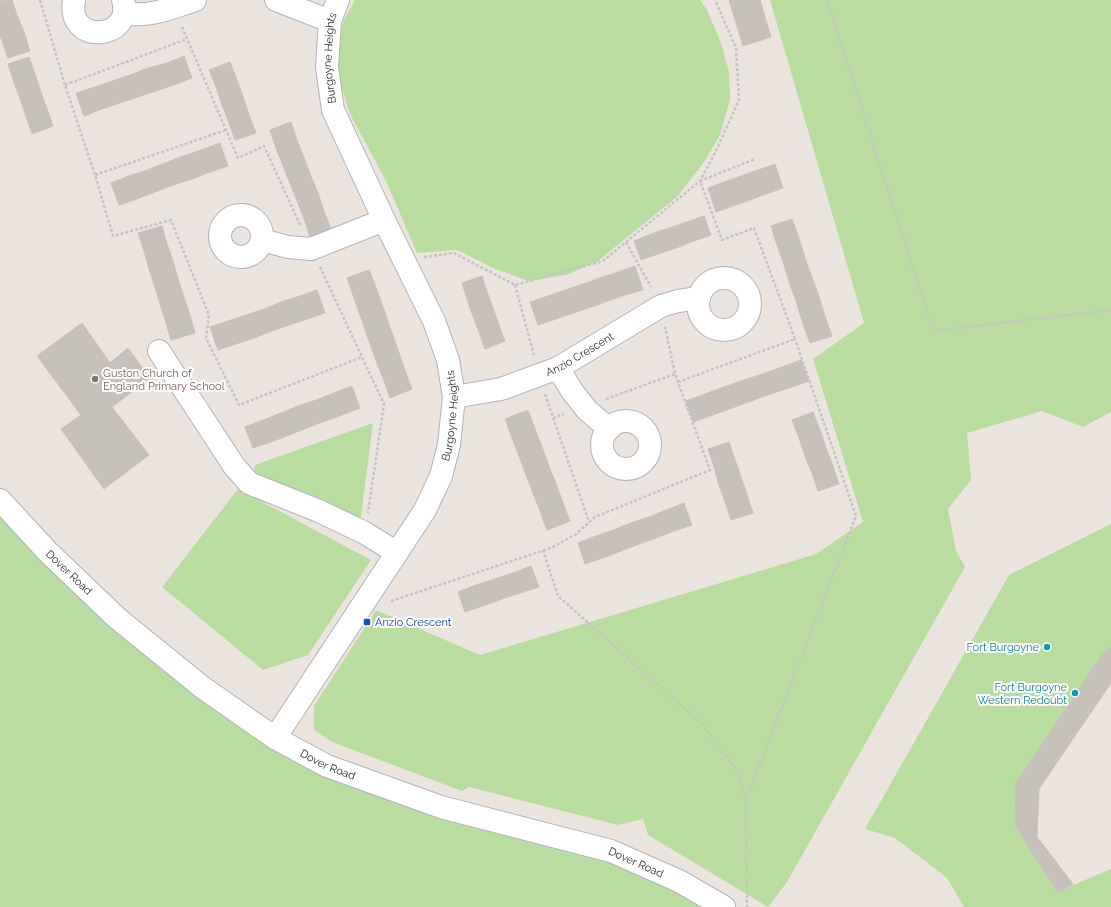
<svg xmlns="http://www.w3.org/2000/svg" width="1111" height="907" viewBox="0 0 1111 907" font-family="Raleway,sans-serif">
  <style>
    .green { fill: #b9dda0 }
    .building { fill: #c5c0ba; stroke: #c7c1b9 }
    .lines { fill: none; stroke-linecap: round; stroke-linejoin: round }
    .minor-casing { stroke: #afb2ba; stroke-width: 24 }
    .path { stroke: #c4c4c4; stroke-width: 2.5; stroke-dasharray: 3 2; stroke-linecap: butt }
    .minor { stroke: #fff; stroke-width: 22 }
    .education-dot { fill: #8d6e63; stroke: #fff; stroke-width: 1.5 }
    .transit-dot { fill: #1a4fb4; stroke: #fff; stroke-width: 1.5 }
    .culture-dot { fill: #0f9aa8; stroke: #fff; stroke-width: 1.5 }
    .labels { text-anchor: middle; stroke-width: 4; stroke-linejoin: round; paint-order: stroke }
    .street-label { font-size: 11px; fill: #2b2b2b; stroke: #fff }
    .education-label { font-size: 11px; fill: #785e54; stroke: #fff; text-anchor: start }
    .transit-label { font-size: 11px; fill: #164399; stroke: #fff; text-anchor: start }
    .culture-label { font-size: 11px; fill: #0d838f; stroke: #fff; text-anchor: end }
  </style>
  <rect width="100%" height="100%" fill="#ece5df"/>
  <!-- green -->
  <path class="green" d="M355,0H700L707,10L721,43L729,72L730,100L720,135L704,162L678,196L598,261L566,275L528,281L493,268L457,250L417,253L386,181L350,114L339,79L338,52L343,22Z
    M770,0H1111V412L1083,427L1042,411L967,433L971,480L948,509L956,551L965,567L787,882L768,907L648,835L643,819L618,825L469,787L462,791L332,742L314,730V706L376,610L480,655L816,554L863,522L813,359L864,323Z
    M373,423L360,524L253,477L255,465Z
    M238,489L371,560L308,655L263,670L162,587Z
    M0,499L117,618L327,766L611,851L724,907H0Z
    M1111,524V647L1102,655L1015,784L1017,828L1058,893L1073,885L1111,869V907H964L947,878L895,838L865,829L1009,575Z"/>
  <!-- building -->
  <path class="building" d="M12,0L17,15L0,21V1Z
    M729,0H760L771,37L743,46Z
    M17,15L24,32L2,41L0,36V21Z
    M24,32L30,51L8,58L2,41Z
    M184,56L192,78L174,85L167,63Z
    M29,57L35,74L14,82L8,64Z
    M230,62L237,80L216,87L209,70Z
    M167,63L174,85L156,91L148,68Z
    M148,68L156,91L138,97L130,75Z
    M35,74L41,92L20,99L14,82Z
    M130,75L138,97L120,103L112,81Z
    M237,80L243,97L222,105L216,87Z
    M112,81L120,103L102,109L95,87Z
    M95,87L102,109L84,116L76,93Z
    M41,92L47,109L26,116L20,99Z
    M243,97L249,115L229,123L222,105Z
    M47,109L53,126L32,134L26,116Z
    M249,115L256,133L235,140L229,123Z
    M291,122L297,140L276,148L270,130Z
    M297,140L304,158L283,166L276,148Z
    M220,143L228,166L210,172L201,150Z
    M201,150L210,172L192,179L183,156Z
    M183,156L192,179L173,185L165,163Z
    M304,158L311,176L290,183L283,166Z
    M165,163L173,185L155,192L147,170Z
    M775,164L783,188L766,194L758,170Z
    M147,170L155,192L137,199L129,176Z
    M758,170L766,194L750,200L741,176Z
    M129,176L137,199L119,205L111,183Z
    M311,176L318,193L297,201L290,183Z
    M741,176L750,200L733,206L724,182Z
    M724,182L733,206L716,212L708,188Z
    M318,193L324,211L304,219L297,201Z
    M324,211L331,229L310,237L304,219Z
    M704,216L711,235L694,241L687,222Z
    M792,219L799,238L777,245L771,226Z
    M687,222L694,241L676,248L669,228Z
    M162,226L167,244L144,251L138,233Z
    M669,228L676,248L658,254L651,234Z
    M651,234L658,254L641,260L634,241Z
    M799,238L805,258L784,265L777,245Z
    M167,244L173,261L149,269L144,251Z
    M805,258L812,277L790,284L784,265Z
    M173,261L178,279L155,287L149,269Z
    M635,266L643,290L625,295L618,272Z
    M369,270L377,290L354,298L347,278Z
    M618,272L625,295L608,301L600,278Z
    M482,276L487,292L467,299L462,283Z
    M812,277L819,297L797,304L790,284Z
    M600,278L608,301L591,307L583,284Z
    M178,279L184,297L160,304L155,287Z
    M583,284L591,307L573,313L565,290Z
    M317,290L325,313L307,319L300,296Z
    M377,290L384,310L361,318L354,298Z
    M565,290L573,313L556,319L548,296Z
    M487,292L493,308L473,316L467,299Z
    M300,296L307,319L289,325L281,302Z
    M548,296L556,319L538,325L530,302Z
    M184,297L190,315L166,323L160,304Z
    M819,297L825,316L803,324L797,304Z
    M281,302L289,325L272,331L264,309Z
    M493,308L499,325L479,332L473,316Z
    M264,309L272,331L254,338L246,315Z
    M384,310L391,330L368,338L361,318Z
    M190,315L195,333L171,340L166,323Z
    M246,315L254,338L236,344L228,321Z
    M825,316L832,336L810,343L803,324Z
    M228,321L236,344L218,350L210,327Z
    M82,323L110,363L128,348L150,378L112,407L149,455L104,489L61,429L81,415L37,356Z
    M499,325L505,341L485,349L479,332Z
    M391,330L398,350L375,358L368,338Z
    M398,350L405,370L383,378L375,358Z
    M801,360L809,381L789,388L782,367Z
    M782,367L789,388L770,394L763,374Z
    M405,370L412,389L390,398L383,378Z
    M763,374L770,394L751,401L744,380Z
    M744,380L751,401L732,408L724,387Z
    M352,386L360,408L342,415L334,393Z
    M724,387L732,408L713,415L705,394Z
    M334,393L342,415L325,421L316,400Z
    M705,394L713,415L693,422L686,401Z
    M316,400L325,421L307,428L298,406Z
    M298,406L307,428L289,435L281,413Z
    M528,410L535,429L512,438L505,419Z
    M813,412L820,430L799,438L792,420Z
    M281,413L289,435L271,442L263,420Z
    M263,420L271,442L253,448L245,427Z
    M535,429L542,447L519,456L512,438Z
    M820,430L826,448L805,456L799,438Z
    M729,442L735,460L714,467L708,449Z
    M542,447L549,466L526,475L519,456Z
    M826,448L833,466L812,473L805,456Z
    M735,460L741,477L719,485L714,467Z
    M549,466L556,484L533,493L526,475Z
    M833,466L839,484L818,491L812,473Z
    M741,477L747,495L725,502L719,485Z
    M556,484L563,503L540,511L533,493Z
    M747,495L753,513L731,520L725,502Z
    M563,503L570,521L547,530L540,511Z
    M684,503L692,525L674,531L666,510Z
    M666,510L674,531L656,538L649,517Z
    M649,517L656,538L639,544L631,523Z
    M631,523L639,544L621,551L613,530Z
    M613,530L621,551L603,558L596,536Z
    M596,536L603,558L585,564L578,543Z
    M531,566L539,587L520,593L513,573Z
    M513,573L520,593L502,599L495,579Z
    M495,579L502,599L483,606L476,585Z
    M476,585L483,606L465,612L458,592Z
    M1111,647V683L1039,789L1037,837L1073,884L1058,893L1016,827L1015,784L1102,655Z"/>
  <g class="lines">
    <defs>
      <g id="minor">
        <path d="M74,0C66,47 135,39 123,0"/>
        <path d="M276,0L330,21"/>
        <path d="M124,13C149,18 171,8 195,0"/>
        <circle cx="241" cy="236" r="21"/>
        <path d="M262,240L288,247L311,249L384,220"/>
        <circle cx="724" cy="304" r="26"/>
        <path d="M159,351L234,466L249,483L319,511L365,533L397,553"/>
        <path d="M558,368L572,391L587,410L609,429"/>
        <path id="s1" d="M454,397L501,389L558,368L661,306L678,301L699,298"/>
        <circle cx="626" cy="445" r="24"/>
        <path id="s2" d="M0,500L48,552L117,618L202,687L275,738L327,766L441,807L611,851L679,881L724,907"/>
        <path id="s3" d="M275,738L425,510L441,476L449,445L454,397L448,360L434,321L384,220L333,110L327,67L330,21L338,0"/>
      </g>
    </defs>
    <!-- minor casing -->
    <use href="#minor" class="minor-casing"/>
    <!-- path -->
    <path class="path" d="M40,0L65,85L95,175L113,236L171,220L209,315L206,338L239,405L362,357
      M827,0L933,331L1111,310
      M182,27L238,158L264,146L301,227
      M65,85L187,39
      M95,175L226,130
      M626,242L651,287
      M424,257L454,253L515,285L603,261L700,181L713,157L739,100L736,48L715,0
      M320,267L384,404L368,513
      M515,285L534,355
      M678,382L795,339L754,228L722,240L700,181L755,159
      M545,394L589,522
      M606,399L675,374
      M553,418L564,414
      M543,550L558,596L700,722L738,772L746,800L747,907
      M391,601L551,548L576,534L595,517L710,470L675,374L665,327
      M746,800L856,516L795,339"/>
    <!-- minor -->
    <use href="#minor" class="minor"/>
  </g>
  <!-- markers -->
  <circle class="education-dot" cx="95" cy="379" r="4"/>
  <rect class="transit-dot" x="363" y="618" width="8" height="8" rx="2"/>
  <g class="culture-dot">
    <circle cx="1047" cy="647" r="4"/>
    <circle cx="1075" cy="693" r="4"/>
  </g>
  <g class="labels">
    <!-- street labels -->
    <g class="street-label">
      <text dy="4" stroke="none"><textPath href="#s3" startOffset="756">Burgoyne Heights</textPath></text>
      <text dy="4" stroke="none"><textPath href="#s1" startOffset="134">Anzio Crescent</textPath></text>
      <text dy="4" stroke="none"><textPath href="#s3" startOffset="372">Burgoyne Heights</textPath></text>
      <text dy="4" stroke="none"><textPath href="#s2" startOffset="100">Dover Road</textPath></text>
      <text dy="4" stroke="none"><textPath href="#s2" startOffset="424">Dover Road</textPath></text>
      <text dy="4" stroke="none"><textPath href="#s2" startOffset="748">Dover Road</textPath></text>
    </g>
    <!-- education labels -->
    <g class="education-label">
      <text x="103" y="377">Guston Church of<tspan x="103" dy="13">England Primary School</tspan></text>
    </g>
    <!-- transit labels -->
    <g class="transit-label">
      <text x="375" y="626">Anzio Crescent</text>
    </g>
    <!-- culture labels -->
    <g class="culture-label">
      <text x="1039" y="651">Fort Burgoyne</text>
      <text x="1067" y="691">Fort Burgoyne<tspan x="1067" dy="13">Western Redoubt</tspan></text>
    </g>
  </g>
</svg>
